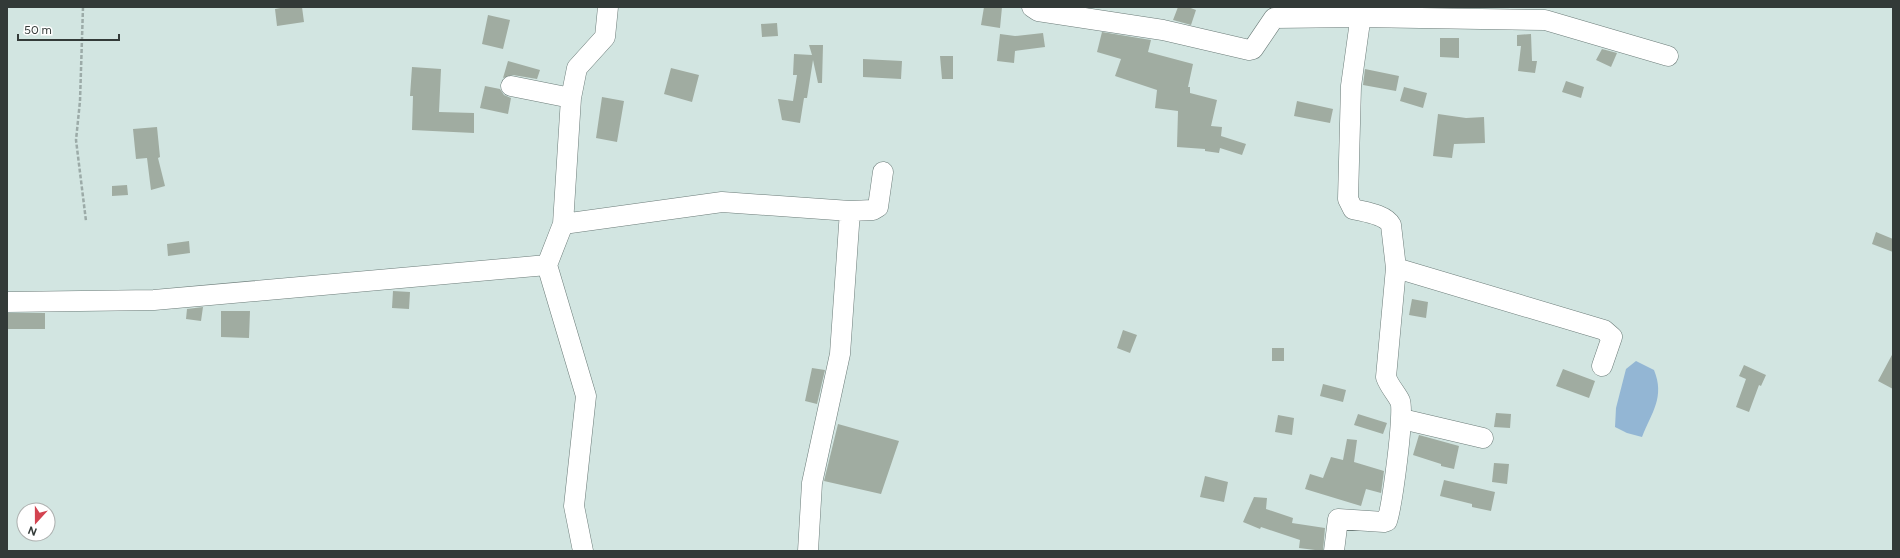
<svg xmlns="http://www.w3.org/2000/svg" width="1900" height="558" viewBox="0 0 1900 558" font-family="Figtree,sans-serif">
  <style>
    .water { fill: #93b6d4 }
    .building { fill: #a0aca1 }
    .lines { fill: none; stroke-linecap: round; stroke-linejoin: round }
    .minor-casing { stroke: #6c7c79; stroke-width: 21 }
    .path { stroke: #9caba8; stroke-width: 2.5; stroke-dasharray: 4 2; stroke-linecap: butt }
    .minor { stroke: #fff; stroke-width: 20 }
  </style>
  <rect width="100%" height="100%" fill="#d2e5e1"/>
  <!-- water -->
  <path class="water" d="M1636,361L1654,370C1665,397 1652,412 1642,437L1627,433L1615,427L1616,408L1626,369Z"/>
  <!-- building -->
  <path class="building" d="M286,7H302L304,22L277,26L275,9Z
    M984,7H1002L1000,28L981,25Z
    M1178,7H1188L1196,10L1191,25L1173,20Z
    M488,15L510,20L503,49L482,44Z
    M777,23L778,36L762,37L761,24Z
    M1102,32L1151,40L1148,52L1193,64L1188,87H1190V93L1217,100L1211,126L1222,127L1221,136L1246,144L1242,155L1220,148L1219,153L1205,151V149L1177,147L1178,111L1155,108L1157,90L1115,76L1121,59L1097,52Z
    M1043,33L1045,47L1015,51L1014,63L997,61L1000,34L1015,36Z
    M1531,34L1532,61H1537L1535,73L1518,71L1521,46H1517V35Z
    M1440,38H1459V58L1440,57Z
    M809,45H823L822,83H818L813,60L807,98H804L800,123L782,120L778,99L793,101L797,75H793L794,54L812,55Z
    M1602,49L1617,53L1611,67L1596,60Z
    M940,56H953V79H942Z
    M863,59L902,61L901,79L863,77Z
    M508,61L540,70L537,79L513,75L503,78Z
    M412,67L441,69L439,112L474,113V133L412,130L413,96H410Z
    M671,68L699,75L692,102L664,94Z
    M1365,69L1399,76L1396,91L1363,85Z
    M1566,81L1584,87L1581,98L1562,92Z
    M485,86L500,89L504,95L511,98L508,114L480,108Z
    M1404,87L1427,93L1423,108L1400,101Z
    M602,97L624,101L617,142L596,138Z
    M1297,101L1333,109L1330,123L1294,116Z
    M1438,114L1466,118L1484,117L1485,143L1454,144L1452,158L1433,156Z
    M157,127L160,157L158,158L165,186L151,190L147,158L136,159L133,129Z
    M127,185L128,195L112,196V186Z
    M1876,232L1893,239V252L1872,244Z
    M189,241L190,253L168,256L167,244Z
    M393,291L410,292L409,309L392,308Z
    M1412,299L1428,302L1426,318L1409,315Z
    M203,307L201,321L186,319L187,309Z
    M221,311H250L249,338L221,337Z
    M8,313H45V329H7Z
    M1123,330L1137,335L1130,353L1117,348Z
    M1272,348H1284V361H1272Z
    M1893,353V389L1878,381Z
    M1744,365L1766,375L1761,386L1759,385L1749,412L1736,407L1746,379L1739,376Z
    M812,368L825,370L817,404L805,401Z
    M1563,369L1595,381L1589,398L1556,386Z
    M1323,384L1346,390L1343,402L1320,396Z
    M1496,413L1511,414L1510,428L1494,427Z
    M1358,414L1387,423L1383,434L1354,425Z
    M1278,415L1294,418L1292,435L1275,432Z
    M838,424L899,441L881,494L824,481Z
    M1419,435L1459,446L1454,469L1441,466V464L1413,455Z
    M1347,439L1357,440L1354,462L1384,471L1381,493L1366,489L1361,506L1305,489L1310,474L1323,478L1331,457L1343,460Z
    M1494,463L1509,464L1507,484L1492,482Z
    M1205,476L1228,482L1224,502L1200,497Z
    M1444,480L1495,492L1491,511L1472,507V504L1440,496Z
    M1254,497L1267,498L1266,509L1293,518L1292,523L1325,528L1323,551L1299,548L1300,540L1261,527L1260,529L1243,522Z"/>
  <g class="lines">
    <defs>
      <path id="minor" d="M1032,7L1038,11L1163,30L1249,50L1253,49L1274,18L1360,17L1545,20L1668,56
        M511,86L571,98
        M563,224L722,202L850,211L873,210L878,207L883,172
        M1396,268L1604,330L1612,337L1602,366
        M7,302L154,300L547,265
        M1402,419L1483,438
        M583,551L574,506L586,396L547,265L563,224L571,98L577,68L605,37L608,7
        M808,551L812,483L840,354L850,211
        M1334,551L1338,519L1384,522L1387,521C1392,506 1405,412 1400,401C1396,393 1389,386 1386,377L1396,268L1391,225C1385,214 1364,212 1353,209L1348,199L1351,86L1362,7"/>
    </defs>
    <!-- minor casing -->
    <use href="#minor" class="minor-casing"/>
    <!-- path -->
    <path class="path" d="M83,7L80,101L76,140L86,221"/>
    <!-- minor -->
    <use href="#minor" class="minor"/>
  </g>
  <!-- border -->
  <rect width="1900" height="558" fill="none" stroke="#333a38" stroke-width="16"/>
  <!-- north arrow -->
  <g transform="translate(36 522) rotate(201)"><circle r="19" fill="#ffffff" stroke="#adb0af"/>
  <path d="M0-3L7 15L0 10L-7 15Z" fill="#d34350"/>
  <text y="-6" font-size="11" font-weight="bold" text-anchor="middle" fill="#333a38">N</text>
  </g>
  <!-- scale -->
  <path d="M18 34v6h101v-6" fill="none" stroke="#333a38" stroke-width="2"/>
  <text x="24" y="34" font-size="12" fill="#333a38" stroke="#ffffff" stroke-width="3" paint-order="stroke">50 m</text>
</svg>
